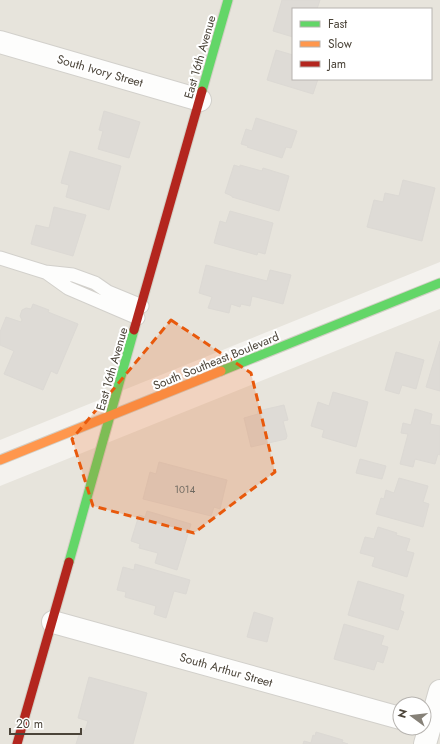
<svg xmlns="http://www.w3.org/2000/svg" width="440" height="744" viewBox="0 0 440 744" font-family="Jost,sans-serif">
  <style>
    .residential { fill: #e7e4dc; fill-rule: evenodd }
    .building { fill: #dedbd6; stroke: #dcd9d4 }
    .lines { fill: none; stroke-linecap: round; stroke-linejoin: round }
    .lane-casing { stroke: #d2d0cb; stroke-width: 15 }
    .street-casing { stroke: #d2d0cb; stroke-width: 24 }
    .fast-casing { stroke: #d3cfc5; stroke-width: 11 }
    .slow-casing { stroke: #d3cfc5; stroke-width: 11 }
    .jam-casing { stroke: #d3cfc5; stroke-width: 11 }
    .lane { stroke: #fdfdfc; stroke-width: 13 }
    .street { stroke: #fdfdfc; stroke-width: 22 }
    .fast { stroke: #63d668; stroke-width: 9 }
    .slow { stroke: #ff974d; stroke-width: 9 }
    .jam { stroke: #b3261e; stroke-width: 9 }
    .marked { fill: #e8590c; fill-opacity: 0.2; stroke: #e8590c; stroke-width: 3; stroke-dasharray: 8 5; stroke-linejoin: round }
    .labels { text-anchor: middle; stroke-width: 4; stroke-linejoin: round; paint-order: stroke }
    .number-label { font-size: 10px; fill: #706a61 }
    .street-label { font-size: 12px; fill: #4b4439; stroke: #fff }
  </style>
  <rect width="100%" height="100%" fill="#f4f2ee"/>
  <!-- residential -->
  <path class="residential" d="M0,0H440V262L0,440ZM293,9H431V79H293Z
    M440,309V744H0V486ZM400,704H424V728H400Z"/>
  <!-- building -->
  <path class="building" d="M282,0H320L317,9H293V37L273,31Z
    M276,50L293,55V79H318L313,94L267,80Z
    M104,111L140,122L129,158L98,149L103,131L99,130Z
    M256,118L297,131L291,148L286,147L282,158L247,147L248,146L241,144L246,129L252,131Z
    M70,151L121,166L109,210L66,197L69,185L61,183Z
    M234,165L240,167V165L262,171L263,168L289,176L279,211L232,197V196L225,193Z
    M403,180L435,188L422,241L367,227L374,200L383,202L385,193L399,196Z
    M54,207L86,215L73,256L31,244L36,225L49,228Z
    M230,211L273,223L265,254L258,252L257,255L214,243L220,221L226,223Z
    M206,265L267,281L270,270L291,275L283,304L252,296L250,306L241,304L240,307L231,304L229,313L208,308L212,297L199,293Z
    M33,304L49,310L48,312L78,324L57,374L51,371L43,390L4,374L14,351L0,345V332L6,317L21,322L22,320L20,316L22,310L26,308L31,309Z
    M440,341V391L426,387Z
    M396,352L424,360L416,389L402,385L399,394L385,390Z
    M333,392L368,402L356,447L322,437L324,430L311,426L318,402L329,406Z
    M284,405L288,420L283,421L287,436L286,439L251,447L244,418L258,414V411Z
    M415,409L432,414L430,424L440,426V455L438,454L435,464L415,459L413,467L400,464L408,434L401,433L403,423L411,425Z
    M360,459L386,466L382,479L356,473Z
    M159,462L227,480L220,509L214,507L211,516L143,499L150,472L156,474Z
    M399,478L428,486L423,502L429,504L423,527L376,514L381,498L384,499L386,490L394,493Z
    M147,511L191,524L177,570L155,563L158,553L139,548L140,544L131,541L139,515L145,517Z
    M378,527L397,533L396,535L410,539L406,551L414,553L407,577L372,566L375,557L360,553L365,537L374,539Z
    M135,564L190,580L186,594L174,591L166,618L154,614L156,606L125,597L126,592L117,590L123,567L134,570Z
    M358,581L404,595L400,610L404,612L398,630L348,615Z
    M254,612L273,618L267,642L247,637Z
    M344,624L384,636L381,645L388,647L383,663L377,661L374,670L334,659Z
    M89,677L147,693L133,744H76L81,729L85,731L88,721L78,718Z
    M316,732L343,740L342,742L348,744H303L304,741L311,743L313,735L315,736Z"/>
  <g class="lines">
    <defs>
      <path id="lane" d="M0,258L45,272L73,275L95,283L108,292L142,306
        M47,273L68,288L138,318"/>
      <path id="street" d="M0,42L200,100
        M53,622L400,718
        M425,744L440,691"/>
      <path id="fast" d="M202,91L228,0
        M221,371L440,283
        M69,562L134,330"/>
      <path id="slow" d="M0,460L221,371"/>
      <path id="jam" d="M134,330L202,91
        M17,744L69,562"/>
    </defs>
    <!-- lane casing -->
    <use href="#lane" class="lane-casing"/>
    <!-- street casing -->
    <use href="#street" class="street-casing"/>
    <!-- fast casing -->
    <use href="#fast" class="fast-casing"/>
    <!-- slow casing -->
    <use href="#slow" class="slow-casing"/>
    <!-- jam casing -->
    <use href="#jam" class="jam-casing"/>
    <!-- lane -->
    <use href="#lane" class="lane"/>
    <!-- street -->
    <use href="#street" class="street"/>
    <!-- fast -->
    <use href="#fast" class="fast"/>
    <!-- slow -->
    <use href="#slow" class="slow"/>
    <!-- jam -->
    <use href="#jam" class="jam"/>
  </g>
  <!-- marked area -->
  <path class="marked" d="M171,320L251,373L275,472L194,533L93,506L72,439Z"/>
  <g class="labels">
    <!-- number labels -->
    <g class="number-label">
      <text x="185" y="493">1014</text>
    </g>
    <!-- street labels -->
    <g class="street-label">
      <text transform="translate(200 57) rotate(-74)" y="4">East 16th Avenue</text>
      <text transform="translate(100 71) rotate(16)" y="4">South Ivory Street</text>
      <text transform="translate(216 361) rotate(-22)" y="4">South Southeast Boulevard</text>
      <text transform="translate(112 369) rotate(-74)" y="4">East 16th Avenue</text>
      <text transform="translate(226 670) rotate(16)" y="4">South Arthur Street</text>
    </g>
  </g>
  <!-- legend -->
  <rect x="292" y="8" width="140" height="72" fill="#ffffff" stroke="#b7b4b0"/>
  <rect x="300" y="21" width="20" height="6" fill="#63d668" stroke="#b7b4b0"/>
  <text x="328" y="28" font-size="12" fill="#4b4439">Fast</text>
  <rect x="300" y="41" width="20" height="6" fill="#ff974d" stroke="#b7b4b0"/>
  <text x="328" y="48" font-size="12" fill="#4b4439">Slow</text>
  <rect x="300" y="61" width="20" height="6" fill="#b3261e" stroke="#b7b4b0"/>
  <text x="328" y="68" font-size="12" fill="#4b4439">Jam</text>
  <!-- north arrow -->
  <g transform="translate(412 716) rotate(285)"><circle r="19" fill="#ffffff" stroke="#b7b4b0"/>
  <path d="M0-3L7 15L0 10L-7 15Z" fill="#868178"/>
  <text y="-6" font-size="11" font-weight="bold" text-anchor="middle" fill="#4b4439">N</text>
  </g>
  <!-- scale -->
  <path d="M10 728v6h71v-6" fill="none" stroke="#4b4439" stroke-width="2"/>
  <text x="16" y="728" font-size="12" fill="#4b4439" stroke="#ffffff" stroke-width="3" paint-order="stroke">20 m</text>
</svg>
